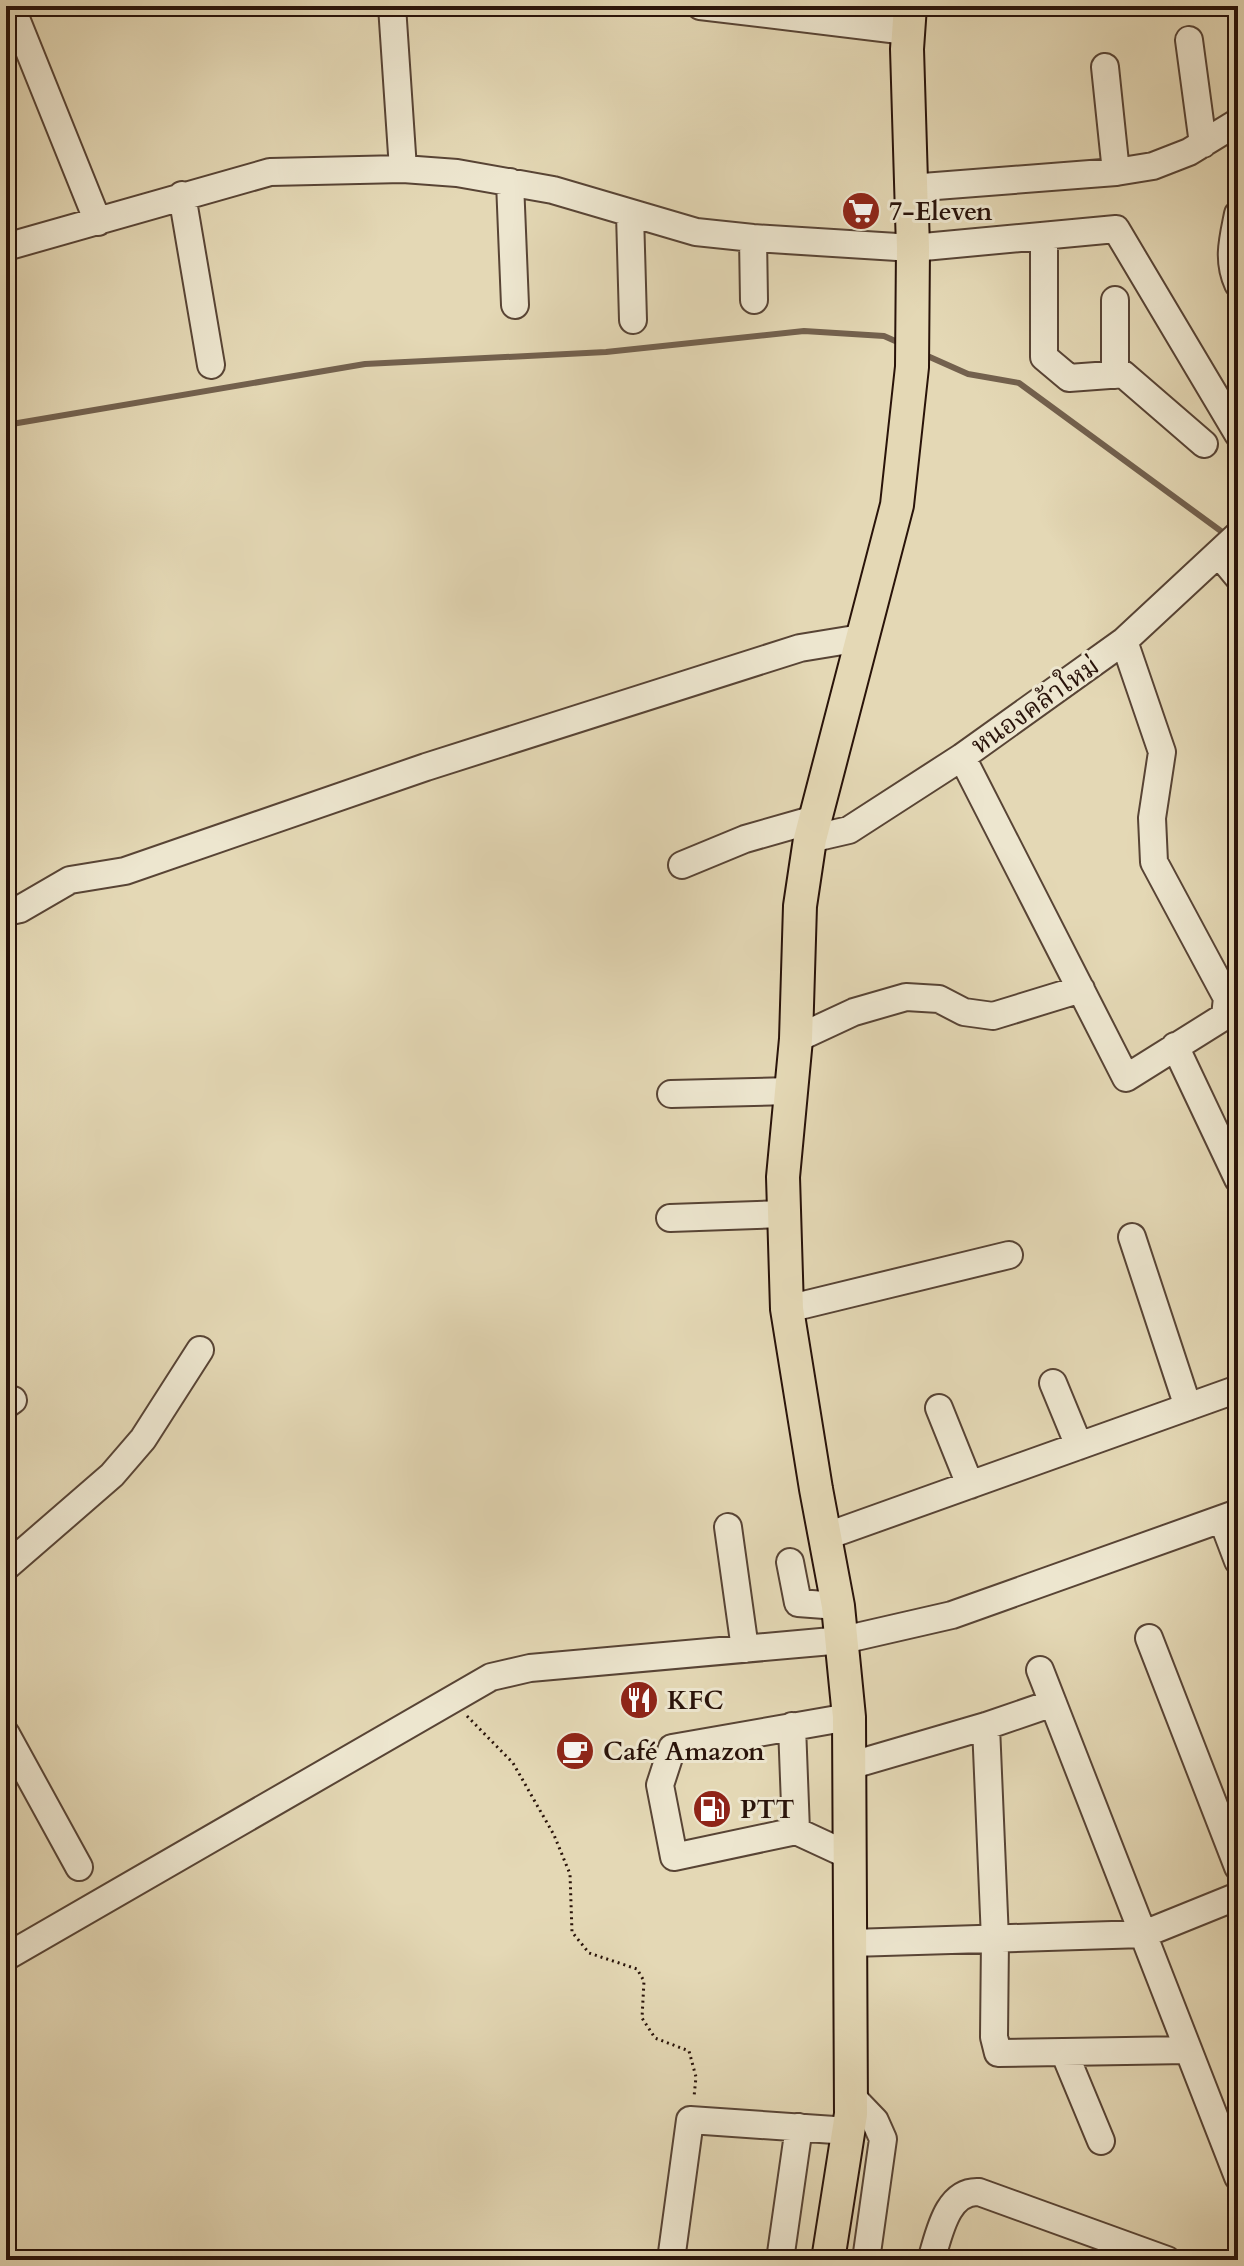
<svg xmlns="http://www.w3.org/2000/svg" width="1244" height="2266" viewBox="0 0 1244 2266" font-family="Cardo,'Noto Serif Thai',serif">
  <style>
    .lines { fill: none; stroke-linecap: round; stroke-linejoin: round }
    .stream { stroke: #73614e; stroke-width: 6 }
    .minor-casing { stroke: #584435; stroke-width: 30 }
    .major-casing { stroke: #29130a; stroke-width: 36 }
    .path { stroke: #29130a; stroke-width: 3; stroke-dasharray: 2 4; stroke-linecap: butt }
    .minor { stroke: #ede6cf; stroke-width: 26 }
    .major { stroke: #e4d8b5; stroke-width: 32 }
    .labels { text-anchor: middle; stroke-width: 6; stroke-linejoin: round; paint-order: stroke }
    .poi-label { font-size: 26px; font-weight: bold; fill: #29130a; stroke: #ede6cf; text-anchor: start }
    .street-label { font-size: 26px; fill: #29130a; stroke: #ede6cf }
  </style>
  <rect width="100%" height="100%" fill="#e4d8b5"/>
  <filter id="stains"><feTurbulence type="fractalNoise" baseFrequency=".0025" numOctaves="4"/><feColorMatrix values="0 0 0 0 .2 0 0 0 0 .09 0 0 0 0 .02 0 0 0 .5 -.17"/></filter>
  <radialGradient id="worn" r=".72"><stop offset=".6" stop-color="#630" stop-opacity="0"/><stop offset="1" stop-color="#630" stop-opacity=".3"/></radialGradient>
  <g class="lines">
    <!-- stream -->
    <path class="stream" d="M923,354L968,374L1019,383L1229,537
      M6,425L365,364L606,352L804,331L884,336L902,344"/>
    <defs>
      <path id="minor" d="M11,6L98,222
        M392,6L403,169
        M700,6L907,31
        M1189,40L1203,144
        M1105,67L1116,172
        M510,182L515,305
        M910,188L1116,172L1153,166L1189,152L1238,122
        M182,195L211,365
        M630,214L633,320
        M1238,214C1233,239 1227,260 1238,284
        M1044,237V357L1069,378L1123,374L1204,444
        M753,238L754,300
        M6,247L270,172L403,169L457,173L553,190L696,232L753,238L913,248L1116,229L1238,434
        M1115,375V300
        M1219,554L1238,577
        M962,757L1126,1078L1225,1016L1227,998L1154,862L1152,818L1162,752L1124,641
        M810,839L849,830L962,757L1124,641L1238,535
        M682,865L745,839L815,819
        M6,912L20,909L70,880L125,871L426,767L800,648L861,638
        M796,1039L854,1012L906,997L939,999L964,1012L993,1016L1081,989
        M1175,1046L1238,1179
        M671,1094L791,1091
        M670,1218L783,1214
        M1132,1237L1188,1407
        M787,1309L1009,1255
        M1053,1383L1079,1446
        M6,1405L13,1400
        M939,1408L970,1485
        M1222,1519L1238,1561
        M728,1527L745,1649
        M824,1537L1238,1389
        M790,1562L798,1603L838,1606
        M6,1567L112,1475L143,1439L200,1350
        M1149,1638L1238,1867
        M1040,1670L1238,2177
        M849,1717L672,1748L660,1785L674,1857L796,1831L850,1856
        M792,1726L796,1831
        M986,1726L995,1939L994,2037L998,2053L1188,2050
        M6,1734L79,1867
        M849,1766L986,1726L1053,1703
        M851,1943L1144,1934L1238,1896
        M6,1957L491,1677L530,1668L843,1640L952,1615L1238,1513
        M1064,2052L1101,2141
        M851,2096L875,2121L883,2139L866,2260
        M671,2260L690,2120L849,2131
        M780,2260L799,2127
        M931,2260C939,2236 946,2190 979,2192L1167,2260"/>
      <path id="major" d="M828,2260L851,2114L849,1717L838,1606L816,1489L787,1309L783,1177L796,1039L800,906L810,839L897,505L912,367L913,248L907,49L910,6"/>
    </defs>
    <!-- minor casing -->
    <use href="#minor" class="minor-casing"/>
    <!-- major casing -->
    <use href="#major" class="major-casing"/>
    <!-- path -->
    <path class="path" d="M467,1716L513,1763L554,1835L570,1874L572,1932L589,1953L637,1969L644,1981L642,2018L655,2038L689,2051L696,2077L694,2097"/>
    <!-- minor -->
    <use href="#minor" class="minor"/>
    <!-- major -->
    <use href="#major" class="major"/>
  </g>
  <!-- icons -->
  <defs>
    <symbol id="supermarket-disc" viewBox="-11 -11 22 22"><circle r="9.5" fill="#8f2418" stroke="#ede6cf"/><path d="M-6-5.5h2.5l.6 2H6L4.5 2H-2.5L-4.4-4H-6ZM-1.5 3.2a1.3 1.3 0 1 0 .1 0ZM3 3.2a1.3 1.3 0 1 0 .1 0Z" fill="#fff"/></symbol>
    <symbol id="restaurant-disc" viewBox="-11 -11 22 22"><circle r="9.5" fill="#8f2418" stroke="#ede6cf"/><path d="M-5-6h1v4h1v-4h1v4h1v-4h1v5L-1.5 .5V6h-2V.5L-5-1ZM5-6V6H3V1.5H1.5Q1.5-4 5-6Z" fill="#fff"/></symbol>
    <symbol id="cafe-disc" viewBox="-11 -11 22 22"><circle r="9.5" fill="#8f2418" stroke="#ede6cf"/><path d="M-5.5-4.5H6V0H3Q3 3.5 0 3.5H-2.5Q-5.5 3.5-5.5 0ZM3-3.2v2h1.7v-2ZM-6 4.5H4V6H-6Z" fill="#fff"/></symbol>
    <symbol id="fuel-disc" viewBox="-11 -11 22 22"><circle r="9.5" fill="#8f2418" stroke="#ede6cf"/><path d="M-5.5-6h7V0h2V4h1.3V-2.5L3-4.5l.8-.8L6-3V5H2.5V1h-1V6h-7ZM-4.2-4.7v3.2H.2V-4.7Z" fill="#fff"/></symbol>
  </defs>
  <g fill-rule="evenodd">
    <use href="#supermarket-disc" x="839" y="189" width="44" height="44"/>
    <use href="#restaurant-disc" x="617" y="1678" width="44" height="44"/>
    <use href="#cafe-disc" x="553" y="1729" width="44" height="44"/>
    <use href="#fuel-disc" x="690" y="1787" width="44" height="44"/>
  </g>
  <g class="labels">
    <!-- poi labels -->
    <g class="poi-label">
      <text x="889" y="220">7-Eleven</text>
      <text x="667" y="1709">KFC</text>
      <text x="603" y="1760">Café Amazon</text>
      <text x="740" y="1818">PTT</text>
    </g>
    <!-- street labels -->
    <g class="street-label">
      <text transform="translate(1035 705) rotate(-35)" y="9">หนองคล้าใหม่</text>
    </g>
  </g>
  <!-- margin -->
  <rect width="1244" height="2266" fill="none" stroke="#e4d8b5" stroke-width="32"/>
  <rect x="8" y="8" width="1228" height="2250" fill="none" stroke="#29130a" stroke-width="4"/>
  <rect x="16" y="16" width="1212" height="2234" fill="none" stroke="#29130a" stroke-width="2"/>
  <rect width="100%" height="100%" filter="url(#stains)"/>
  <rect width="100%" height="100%" fill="url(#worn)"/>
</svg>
